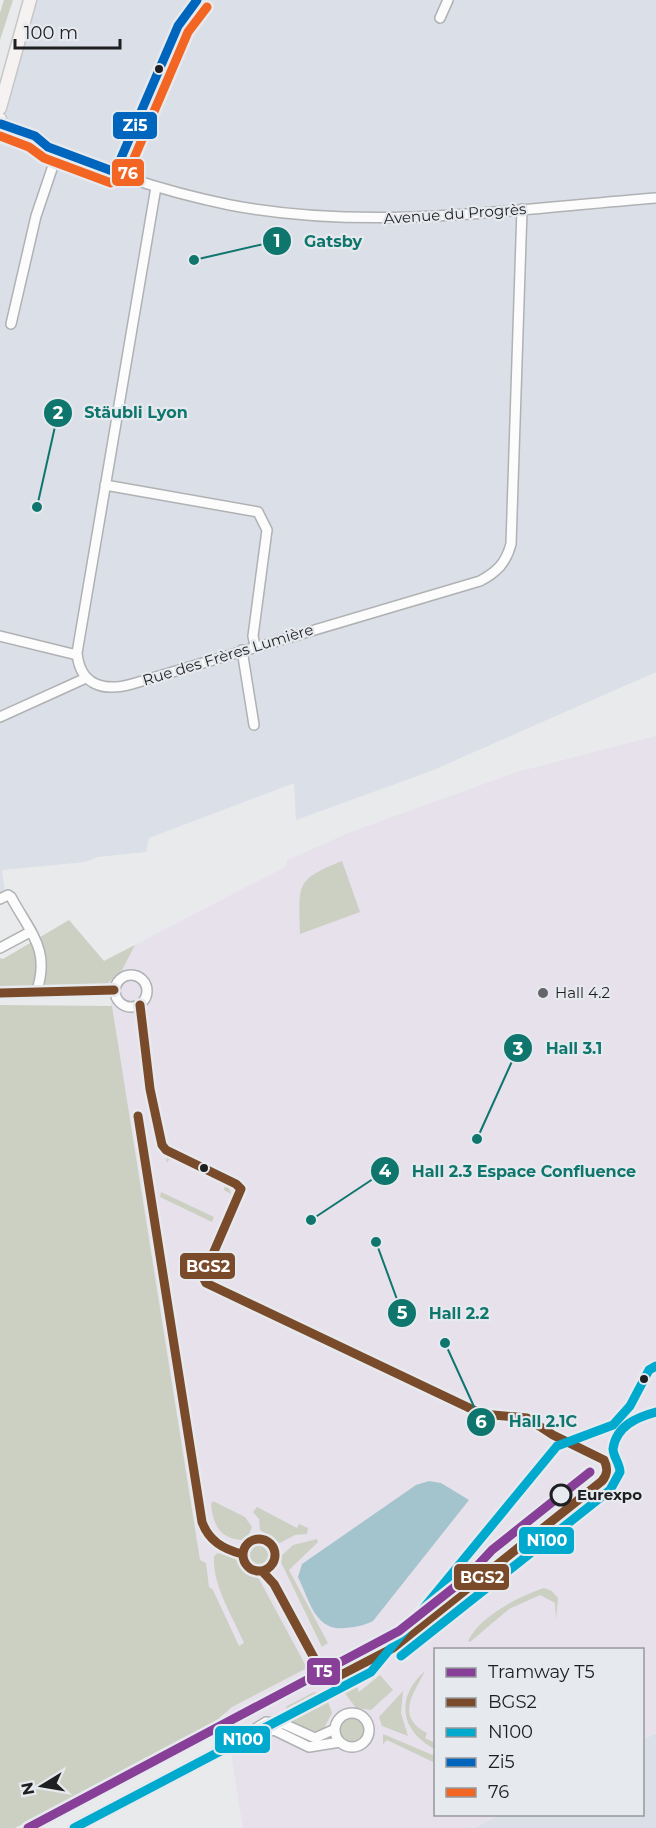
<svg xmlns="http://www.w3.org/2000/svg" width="656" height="1828" viewBox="0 0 656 1828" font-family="Montserrat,sans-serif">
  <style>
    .commercial { fill: #e7e1ec }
    .built { fill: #dbdfe7 }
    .green { fill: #ccd0c3 }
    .water { fill: #a3c4cc }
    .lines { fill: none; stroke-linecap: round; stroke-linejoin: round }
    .minor-casing { stroke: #afb1b3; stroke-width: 12 }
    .major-casing { stroke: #c6c7c7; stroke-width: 15 }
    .minor { stroke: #fcfcfc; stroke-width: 9 }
    .major { stroke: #f6f2f2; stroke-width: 12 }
    .bus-1-casing { stroke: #e6e9ee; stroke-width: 14 }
    .bus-2-casing { stroke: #e6e9ee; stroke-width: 14 }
    .bus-3-casing { stroke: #e6e9ee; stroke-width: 14 }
    .bus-4-casing { stroke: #e6e9ee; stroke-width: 14 }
    .bus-1 { stroke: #7a4b2a; stroke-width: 9 }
    .bus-2 { stroke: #00a9ce; stroke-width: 9 }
    .bus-3 { stroke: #0065bd; stroke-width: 9 }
    .bus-4 { stroke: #f26522; stroke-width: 9 }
    .tram-1-casing { stroke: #e6e9ee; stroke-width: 14 }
    .tram-1 { stroke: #873f98; stroke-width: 9 }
    .bus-dot { fill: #1e1f21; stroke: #e6e9ee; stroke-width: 2 }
    .poi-dot { fill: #656668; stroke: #e6e9ee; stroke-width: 2 }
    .stop-dot { fill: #e6e9ee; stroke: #1e1f21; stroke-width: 3 }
    .labels { text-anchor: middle; stroke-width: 4.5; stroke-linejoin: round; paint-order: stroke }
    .street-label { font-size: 15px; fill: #1e1f21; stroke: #e6e9ee }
    .poi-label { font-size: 15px; fill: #1e1f21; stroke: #e6e9ee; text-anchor: start }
    .stop-label { font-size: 15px; font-weight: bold; fill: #1e1f21; stroke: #e6e9ee; text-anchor: start }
    .leader { fill: none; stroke: #0f766e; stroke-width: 2 }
    .callout-dot { fill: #0f766e; stroke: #e6e9ee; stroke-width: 2 }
    .mark-label { font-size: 18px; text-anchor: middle; font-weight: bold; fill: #fff }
    .callout-label { font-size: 16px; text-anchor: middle; font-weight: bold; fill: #0f766e; stroke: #e6e9ee; stroke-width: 4.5; stroke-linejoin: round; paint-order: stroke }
    .line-badge { stroke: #e6e9ee; stroke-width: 2 }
    .badge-label { font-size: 16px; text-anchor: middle; font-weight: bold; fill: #fff }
  </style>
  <rect width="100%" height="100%" fill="#e8eaec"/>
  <!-- commercial -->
  <path class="commercial" d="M656,736V1732L643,1740L642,1650H436V1814L499,1815L473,1828H243L104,961L287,866V860L351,832L517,772Z"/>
  <!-- built -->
  <path class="built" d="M37,0H656V672L431,771L296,820L294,783L149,838L146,852L97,857L85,862L2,870L5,892L0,894V134Z
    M656,1733V1828H474L499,1815L642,1814L643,1740Z"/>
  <!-- green -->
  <path class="green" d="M4,0H13L0,40V13Z
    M342,861L360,912L300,934C299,885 294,880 342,861Z
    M69,920L104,961L135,945L122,970L105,986L0,987V958L3,959Z
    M0,1005L112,1006L200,1560L206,1563L209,1587L213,1590L239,1646L244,1643C233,1617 212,1585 214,1556L218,1553L235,1558L243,1570L259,1579L307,1668L232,1707L216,1721L15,1828H0Z
    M167,1156L228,1185L231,1194L224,1190L225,1185L170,1159L166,1163Z
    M161,1192L214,1217L212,1222L160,1197Z
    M213,1501L245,1517L252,1527L248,1536L241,1540C219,1538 213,1524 211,1504Z
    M257,1507L297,1528L299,1524L308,1528L307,1534L295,1535L280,1543L277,1542L260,1530L259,1519L253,1512Z
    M317,1539L318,1542L289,1570L328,1643L322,1647L279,1558L293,1545Z
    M247 1555a12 12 0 1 1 24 0a12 12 0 1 1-24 0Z
    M544,1588L552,1591L558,1598L556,1620L555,1603L540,1595L509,1609L470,1642L468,1641C479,1617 519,1596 544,1588Z
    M425,1671C415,1692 394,1716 427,1733L425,1738L435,1743V1749C400,1731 395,1697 425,1671Z
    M380,1675L393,1690L371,1710L356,1708L338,1684L354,1678L359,1692Z
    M403,1691L401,1713L408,1736L382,1726L379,1717Z
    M314,1692C326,1694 329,1703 332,1713L324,1728L317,1732L289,1721L284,1712L287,1706Z
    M339 1730a13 13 0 1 1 26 0a13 13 0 1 1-26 0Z
    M383,1734L435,1756V1763L387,1740L383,1744Z"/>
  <!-- water -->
  <path class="water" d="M429,1481L441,1483L469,1500L373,1621C363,1626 355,1627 345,1628C315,1632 309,1599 298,1577L302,1564L416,1485Z"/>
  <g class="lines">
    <defs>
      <path id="minor" d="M440,18L448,0
        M1,124L35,136L47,146
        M0,135C45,144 86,163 129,178C162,189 196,198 230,205C372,232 514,209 656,198
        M115,172L178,26L197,0
        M156,187L77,653C80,685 103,692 132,684L480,581C497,572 506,563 511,544L522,209
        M11,324L36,216L58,151
        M105,485L258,512L267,530L253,636L255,646
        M0,636L77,655
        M242,650L254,725
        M0,717L86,678
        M0,899L8,895L11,897C31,934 51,950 36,993
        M0,948L30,932
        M115 991a16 16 0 1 1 32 0a16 16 0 1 1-32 0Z
        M0,993L114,990
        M335 1730a17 17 0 1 1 34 0a17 17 0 1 1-34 0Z
        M252,1735L274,1730L309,1747L340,1742
        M73,1828L223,1749L266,1722L284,1724L315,1738L335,1729"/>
      <path id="major" d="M0,108L30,0
        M0,119V130"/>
    </defs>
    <!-- minor casing -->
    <use href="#minor" class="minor-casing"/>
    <!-- major casing -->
    <use href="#major" class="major-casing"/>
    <!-- minor -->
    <use href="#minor" class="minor"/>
    <!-- major -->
    <use href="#major" class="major"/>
    <defs>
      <path id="bus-1" d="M0,993L114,990
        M140,1005L150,1089L162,1145L166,1150L236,1184L241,1189L203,1277L206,1283L482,1414L527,1418L553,1435L604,1460C608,1468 608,1474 602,1481L393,1648L327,1682L274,1584L262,1571
        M138,1116L202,1522C209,1541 223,1549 242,1554
        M243 1555a16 16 0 1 1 32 0a16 16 0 1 1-32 0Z"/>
      <path id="bus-2" d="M401,1656L610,1490L620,1472C620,1464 613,1456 613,1449C616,1426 637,1417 656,1412
        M74,1828L371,1672L557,1446L613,1425L630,1406L649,1370L656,1366"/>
      <path id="bus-3" d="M1,124L35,136L48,147L115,172
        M115,172L178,26L197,0"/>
      <path id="bus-4" d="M0,136L29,147L44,158L111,183
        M126,177L188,32L207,7"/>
    </defs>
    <!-- bus-1 casing -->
    <use href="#bus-1" class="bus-1-casing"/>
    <!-- bus-2 casing -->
    <use href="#bus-2" class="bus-2-casing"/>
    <!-- bus-3 casing -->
    <use href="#bus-3" class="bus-3-casing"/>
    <!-- bus-4 casing -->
    <use href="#bus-4" class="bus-4-casing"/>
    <!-- bus-1 -->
    <use href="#bus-1" class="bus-1"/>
    <!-- bus-2 -->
    <use href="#bus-2" class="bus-2"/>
    <!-- bus-3 -->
    <use href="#bus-3" class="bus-3"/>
    <!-- bus-4 -->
    <use href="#bus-4" class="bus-4"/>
    <defs>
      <path id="tram-1" d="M28,1828L399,1631L466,1578L492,1550L590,1472"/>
    </defs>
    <!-- tram-1 casing -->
    <use href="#tram-1" class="tram-1-casing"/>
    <!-- tram-1 -->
    <use href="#tram-1" class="tram-1"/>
  </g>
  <!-- markers -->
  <g class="bus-dot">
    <circle cx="159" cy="69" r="5"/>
    <circle cx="204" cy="1168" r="5"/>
    <circle cx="644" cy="1379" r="5"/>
  </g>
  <circle class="poi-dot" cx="543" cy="993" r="6"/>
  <circle class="stop-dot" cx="561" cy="1495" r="10"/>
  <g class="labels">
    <!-- street labels -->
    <g class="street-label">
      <text transform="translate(455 214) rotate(-4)" y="5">Avenue du Progrès</text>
      <text transform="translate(228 655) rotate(-17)" y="5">Rue des Frères Lumière</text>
    </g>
    <!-- poi labels -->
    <g class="poi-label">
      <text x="555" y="998">Hall 4.2</text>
    </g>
    <!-- stop labels -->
    <g class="stop-label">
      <text x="577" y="1500">Eurexpo</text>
    </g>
  </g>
  <!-- callouts -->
  <path class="leader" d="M194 260L277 241M37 507L58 413M477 1139L518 1048M311 1220L385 1171M376 1242L402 1313M445 1343L481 1422"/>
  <g class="callout-dot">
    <circle cx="194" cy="260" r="6"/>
    <circle cx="37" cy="507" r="6"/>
    <circle cx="477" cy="1139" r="6"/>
    <circle cx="311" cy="1220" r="6"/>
    <circle cx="376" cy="1242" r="6"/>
    <circle cx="445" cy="1343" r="6"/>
    <circle cx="277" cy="241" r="15"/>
    <circle cx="58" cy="413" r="15"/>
    <circle cx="518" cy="1048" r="15"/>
    <circle cx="385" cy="1171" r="15"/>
    <circle cx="402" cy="1313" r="15"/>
    <circle cx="481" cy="1422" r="15"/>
  </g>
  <g class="mark-label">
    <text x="277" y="247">1</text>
    <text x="58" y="419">2</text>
    <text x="518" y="1055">3</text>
    <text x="385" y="1177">4</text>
    <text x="402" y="1319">5</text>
    <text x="481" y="1428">6</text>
  </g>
  <g class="callout-label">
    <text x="333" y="247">Gatsby</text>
    <text x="136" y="418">Stäubli Lyon</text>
    <text x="574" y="1054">Hall 3.1</text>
    <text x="524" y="1177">Hall 2.3 Espace Confluence</text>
    <text x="459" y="1319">Hall 2.2</text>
    <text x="543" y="1427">Hall 2.1C</text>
  </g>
  <g class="line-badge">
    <rect x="112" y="111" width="46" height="29" rx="6" fill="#0065bd"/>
    <rect x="111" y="158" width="34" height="29" rx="6" fill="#f26522"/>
    <rect x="179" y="1252" width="57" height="28" rx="6" fill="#7a4b2a"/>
    <rect x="518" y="1526" width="57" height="29" rx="6" fill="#00a9ce"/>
    <rect x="453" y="1563" width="57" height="28" rx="6" fill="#7a4b2a"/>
    <rect x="306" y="1657" width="35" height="29" rx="6" fill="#873f98"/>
    <rect x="214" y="1725" width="57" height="29" rx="6" fill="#00a9ce"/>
  </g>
  <g class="badge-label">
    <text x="135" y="131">Zi5</text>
    <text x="128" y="179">76</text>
    <text x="208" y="1272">BGS2</text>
    <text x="547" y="1546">N100</text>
    <text x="482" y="1583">BGS2</text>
    <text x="323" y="1677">T5</text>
    <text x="243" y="1745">N100</text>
  </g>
  <!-- legend -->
  <rect x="434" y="1648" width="210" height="168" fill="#e6e9ee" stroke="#96989c" stroke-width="1.5"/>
  <rect x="446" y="1668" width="30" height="9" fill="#873f98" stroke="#96989c" stroke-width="1.5"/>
  <text x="488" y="1678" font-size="18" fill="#1e1f21">Tramway T5</text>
  <rect x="446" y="1698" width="30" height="9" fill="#7a4b2a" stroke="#96989c" stroke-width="1.5"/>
  <text x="488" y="1708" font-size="18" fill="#1e1f21">BGS2</text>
  <rect x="446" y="1728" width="30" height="9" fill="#00a9ce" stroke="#96989c" stroke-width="1.5"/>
  <text x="488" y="1738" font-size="18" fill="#1e1f21">N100</text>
  <rect x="446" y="1758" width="30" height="9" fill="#0065bd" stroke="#96989c" stroke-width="1.5"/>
  <text x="488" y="1768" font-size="18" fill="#1e1f21">Zi5</text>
  <rect x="446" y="1788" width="30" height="9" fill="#f26522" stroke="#96989c" stroke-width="1.5"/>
  <text x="488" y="1798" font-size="18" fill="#1e1f21">76</text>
  <!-- north arrow -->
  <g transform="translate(42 1786) rotate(259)" stroke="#e6e9ee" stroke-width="4.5" paint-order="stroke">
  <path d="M0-4.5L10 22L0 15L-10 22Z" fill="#1e1f21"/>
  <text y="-9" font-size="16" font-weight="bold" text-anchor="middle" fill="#1e1f21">N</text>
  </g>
  <!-- scale -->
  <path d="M15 39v9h105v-9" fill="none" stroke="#1e1f21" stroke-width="3"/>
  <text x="24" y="39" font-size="18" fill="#1e1f21" stroke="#e6e9ee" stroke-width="4.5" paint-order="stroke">100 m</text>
</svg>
